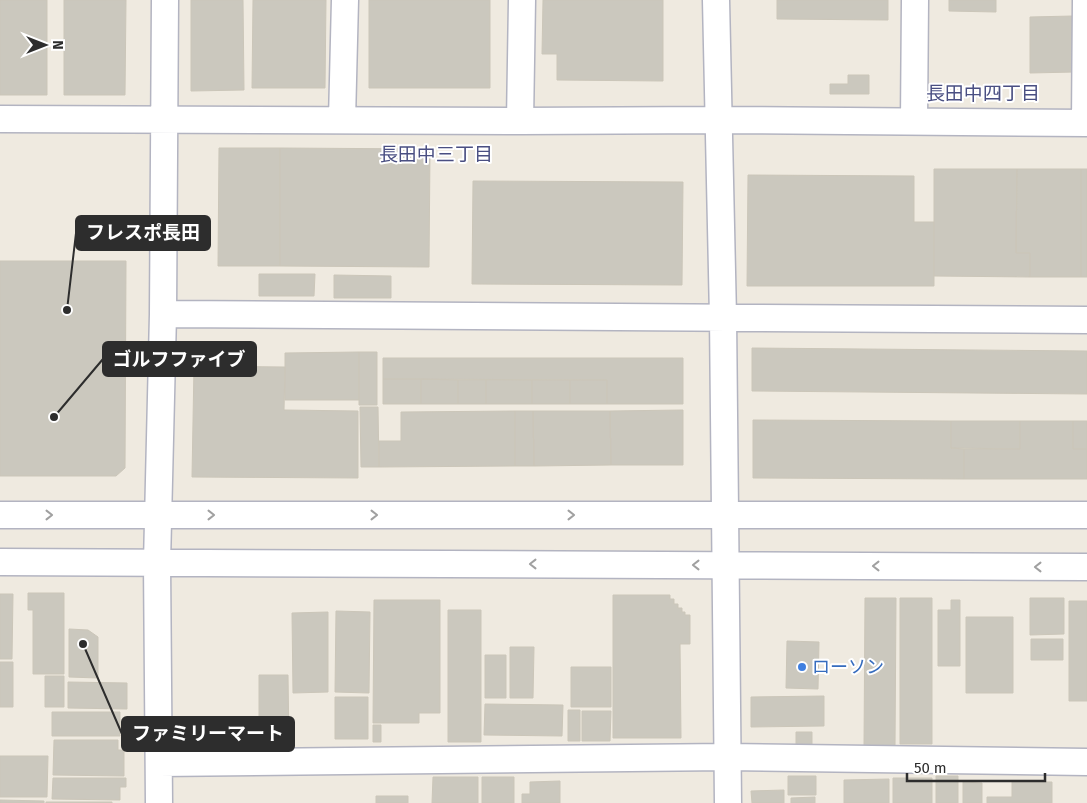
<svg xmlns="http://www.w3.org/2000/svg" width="1087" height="803" viewBox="0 0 1087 803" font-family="'Fira Sans','Noto Sans JP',sans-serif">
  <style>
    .building { fill: #cbc8be; stroke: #cbc6b9 }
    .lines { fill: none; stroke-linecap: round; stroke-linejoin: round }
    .minor-casing { stroke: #b3b4c1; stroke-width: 29 }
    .minor { stroke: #fff; stroke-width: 26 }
    .oneway { stroke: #a0a0a0 }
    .shop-dot { fill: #3f7fe0; stroke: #fff; stroke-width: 2 }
    .labels { text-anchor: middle; stroke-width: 4; stroke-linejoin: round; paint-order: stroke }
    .shop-label { font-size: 18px; fill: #366cbe; stroke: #fff; text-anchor: start }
    .neighbourhood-label { font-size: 19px; fill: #4a4f82; stroke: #fff }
    .leader { fill: none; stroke: #2d2d2d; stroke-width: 2 }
    .callout-dot { fill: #2d2d2d; stroke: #fff; stroke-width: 2 }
    .callout { fill: #2d2d2d; stroke: #2d2d2d; stroke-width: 2 }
    .callout-label { font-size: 19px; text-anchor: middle; font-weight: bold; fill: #fff }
  </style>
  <rect width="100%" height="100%" fill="#efeae0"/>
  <!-- building -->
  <path class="building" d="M0,0H47V95H0Z
    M64,0H126L125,95H64Z
    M191,0H243L244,90L191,91Z
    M253,0H326L325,88H252Z
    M369,0H490V88H369Z
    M543,0H663V81L557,80V54H542Z
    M777,0H888V20L777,19Z
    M949,0H996V12L949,11Z
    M1073,16L1074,72L1030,73V17Z
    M848,75H869V94H830V84H848Z
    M219,148H280V266H218Z
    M280,148L430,149L429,267L280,266Z
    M934,169H1017L1016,253H1030V277L934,276Z
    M1017,169H1081V277H1030V253H1016Z
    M1081,169H1087V277H1081Z
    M748,175L914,176V222H934V286H747Z
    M473,181L683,182L682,285L472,284Z
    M0,261H126L125,468L116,476H0Z
    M259,274H315L314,296H259Z
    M334,275L391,276V298H334Z
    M752,348L1087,351V394L752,391Z
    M359,352H377V405H359Z
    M359,352V400H285V353Z
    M383,358H683V404H607V380L383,379Z
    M194,366L285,367L284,410L358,411V478L192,477Z
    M383,379H421V404H383Z
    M421,379L458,380V404H421Z
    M458,380H486V404H458Z
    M486,380H532V404H486Z
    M532,380H570V404H532Z
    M570,380H607V404H570Z
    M360,407H378L379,467H361Z
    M683,410V465H611L610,411Z
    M515,411H533L534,466H515Z
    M515,411V466L379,467V441H401V412Z
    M533,411H610L611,465L534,466Z
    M753,420L951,421V448L964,449V479L753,478Z
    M951,421H1020V449L951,448Z
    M1020,421H1073V449H1087V479H964V449H1020Z
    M1073,421H1087V449H1073Z
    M28,593H64V674H33V610H28Z
    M0,594H13L12,659H0Z
    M613,595H670V599H674V604H678V608H682V612H685V615H690V644H680L681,738H613Z
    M865,598H896L895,746H864Z
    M900,598H932V744H900Z
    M1030,598H1064V634L1030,635Z
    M374,600H440V713H419V723H373Z
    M951,600H960V666H938V610H951Z
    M1069,601H1087V701H1069Z
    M448,610H481V742H448Z
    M336,611L370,612L369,693L335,692Z
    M328,612V692L293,693L292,613Z
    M966,617H1013V693H966Z
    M69,629L88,630L98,637V678L69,677Z
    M1031,639H1063V660H1031Z
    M787,641L819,642L818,689L786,688Z
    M510,647H534L533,698H510Z
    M485,655H506V698H485Z
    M0,662H13V707H0Z
    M571,667H611V707H571Z
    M259,675H288L289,745H259Z
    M45,676H64V707H45Z
    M68,682L127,683V709L68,708Z
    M824,696V726L751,727V697Z
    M335,697H368V739H335Z
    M485,704L563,705L562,736L484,735Z
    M568,710H580V741H568Z
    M582,711H611L610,741H582Z
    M52,712H120V736H52Z
    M373,725H381V742H373Z
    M796,732H812V745H796Z
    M54,740H118V750H124V776L53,775Z
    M0,756H48L47,797H0Z
    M788,776H816V795H788Z
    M936,776H958V803H936Z
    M433,777H478V803H432Z
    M482,777H514V803H482Z
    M53,778H126V787H120V800L52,799Z
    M893,778H932V803H893Z
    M889,779V803H844V780Z
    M560,781V803H522V794H530V782Z
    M963,782L982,783V803H963Z
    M1012,782H1052V803H987V797H1012Z
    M784,790V803H752L751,791Z
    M376,796H408V803H376Z
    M815,797V803H791V798Z
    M0,800L44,801V803H0Z
    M46,802H112V803H46Z"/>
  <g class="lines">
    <defs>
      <path id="minor" d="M716,0L723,317L728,803
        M0,119L520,121L718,120L1087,123
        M342,120L345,0
        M520,121L522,0
        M914,121L915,0
        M1085,123L1086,0
        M163,314L1087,320
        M0,515H1087
        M0,562L1087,567
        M159,763L727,757L1087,762
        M159,803L157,563L163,314L165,0"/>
    </defs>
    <!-- minor casing -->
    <use href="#minor" class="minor-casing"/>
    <!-- minor -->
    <use href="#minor" class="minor"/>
  </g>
  <!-- one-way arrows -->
  <defs><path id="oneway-chevron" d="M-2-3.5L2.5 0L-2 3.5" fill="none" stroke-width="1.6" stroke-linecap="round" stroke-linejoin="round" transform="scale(1.25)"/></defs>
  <g class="oneway">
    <use href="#oneway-chevron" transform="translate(49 515)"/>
    <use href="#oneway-chevron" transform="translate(211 515)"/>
    <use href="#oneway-chevron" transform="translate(374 515)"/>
    <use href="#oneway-chevron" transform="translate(571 515)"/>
    <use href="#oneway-chevron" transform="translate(533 564) rotate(-180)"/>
    <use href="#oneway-chevron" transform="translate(696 565) rotate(-180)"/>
    <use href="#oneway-chevron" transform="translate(876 566) rotate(-180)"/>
    <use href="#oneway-chevron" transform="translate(1038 567) rotate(-180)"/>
  </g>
  <!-- markers -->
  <circle class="shop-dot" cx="802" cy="667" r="5"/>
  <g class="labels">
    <!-- shop labels -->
    <g class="shop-label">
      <text x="812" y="673">ローソン</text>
    </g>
    <!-- neighbourhood labels -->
    <g class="neighbourhood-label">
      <text x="983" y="100">長田中四丁目</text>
      <text x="436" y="161">長田中三丁目</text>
    </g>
  </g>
  <!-- callouts -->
  <path class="leader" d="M67 310L76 233M54 417L103 359M83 644L122 734"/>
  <g class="callout-dot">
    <circle cx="67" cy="310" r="5"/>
    <circle cx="54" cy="417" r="5"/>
    <circle cx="83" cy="644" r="5"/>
  </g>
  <g class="callout">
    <rect x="76" y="216" width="134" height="34" rx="5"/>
    <rect x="103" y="342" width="153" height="34" rx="5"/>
    <rect x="122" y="717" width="172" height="34" rx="5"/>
  </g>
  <g class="callout-label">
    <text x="143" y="239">フレスポ長田</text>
    <text x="179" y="366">ゴルフファイブ</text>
    <text x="208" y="740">ファミリーマート</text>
  </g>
  <!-- north arrow -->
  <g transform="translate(45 45) rotate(90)" stroke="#ffffff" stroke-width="4" paint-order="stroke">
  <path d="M0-4L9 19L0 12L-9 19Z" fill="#2d2d2d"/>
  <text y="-8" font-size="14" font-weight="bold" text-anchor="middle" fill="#2d2d2d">N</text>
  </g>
  <!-- scale -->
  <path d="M907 773v8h138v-8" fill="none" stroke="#2d2d2d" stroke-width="2.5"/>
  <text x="914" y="773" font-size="15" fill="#2d2d2d" stroke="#ffffff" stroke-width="4" paint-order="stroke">50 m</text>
</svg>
